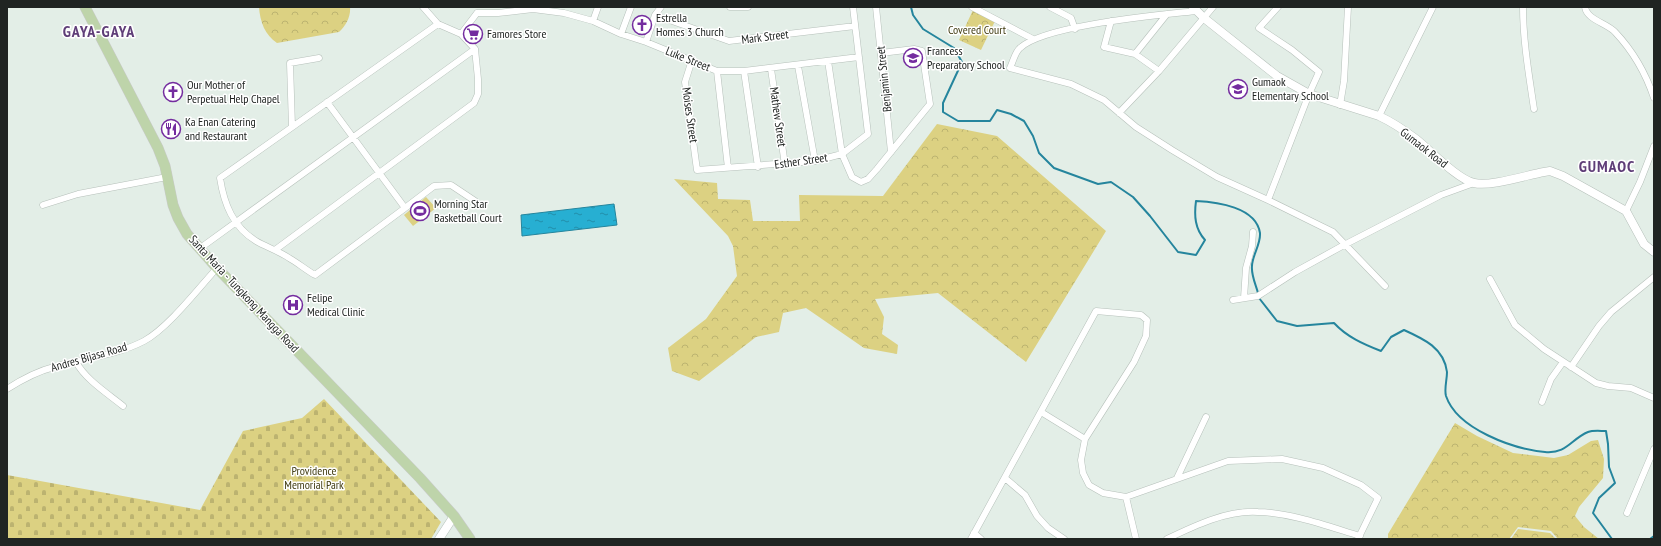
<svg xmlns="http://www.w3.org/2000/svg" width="1661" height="546" viewBox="0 0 1661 546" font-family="'PT Sans Narrow',sans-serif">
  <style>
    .forest { fill: url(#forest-crowns) }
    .cemetery { fill: url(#cemetery-stones) }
    .pitch { fill: #dcd182 }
    .water { fill: url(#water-ripples); stroke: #25859d }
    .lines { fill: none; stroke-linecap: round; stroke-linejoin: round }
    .stream { stroke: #25859d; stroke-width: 2 }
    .minor-casing { stroke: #b6c0ba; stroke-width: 7 }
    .tertiary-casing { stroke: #b6c0ba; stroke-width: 9 }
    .primary-casing { stroke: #c9caca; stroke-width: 11 }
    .minor { stroke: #fff; stroke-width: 6 }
    .tertiary { stroke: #fff; stroke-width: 8 }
    .primary { stroke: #bed4aa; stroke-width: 10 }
    .labels { text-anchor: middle; stroke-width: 3; stroke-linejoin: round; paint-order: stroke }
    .poi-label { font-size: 12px; fill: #202422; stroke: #fff; text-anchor: start }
    .park-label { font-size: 12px; fill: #413c12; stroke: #fff }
    .street-label { font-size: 12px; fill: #202422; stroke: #fff }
    .district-label { font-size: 16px; font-weight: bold; letter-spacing: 1px; fill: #5f3e78; stroke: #fff }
  </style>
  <defs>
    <pattern id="forest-crowns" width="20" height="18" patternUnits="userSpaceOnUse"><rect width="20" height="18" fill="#dcd182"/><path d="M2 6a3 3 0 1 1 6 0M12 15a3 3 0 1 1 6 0" fill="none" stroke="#bcb370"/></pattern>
    <pattern id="cemetery-stones" width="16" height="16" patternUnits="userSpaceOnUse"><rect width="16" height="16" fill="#dcd182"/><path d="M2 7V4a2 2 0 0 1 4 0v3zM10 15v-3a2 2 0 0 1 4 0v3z" fill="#bcb370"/></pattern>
    <pattern id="water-ripples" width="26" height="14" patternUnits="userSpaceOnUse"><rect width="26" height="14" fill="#27afd2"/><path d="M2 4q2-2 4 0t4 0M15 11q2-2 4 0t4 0" fill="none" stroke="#218eaa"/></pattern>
  </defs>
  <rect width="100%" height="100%" fill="#e3eee7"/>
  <!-- forest -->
  <path class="forest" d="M259,7H350C351,16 346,26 339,32L277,43C265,35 260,22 259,7Z
    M973,10L995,21L981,50L959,40Z
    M937,124L997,136L1106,231L1026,362L938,293L875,299L884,317L882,334L898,345L897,354L864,348L806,308L783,313L779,332L756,337L699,381L672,371L668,348L706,319L737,276L733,246L728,236L674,179L717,183L718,199L750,200L753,221H800L799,195L883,196Z
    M1455,423L1477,436L1513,453L1554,458L1568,455L1591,441L1598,440L1604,459L1603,478L1579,507L1575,516L1584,527L1599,539H1558L1551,531L1518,527L1509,539H1388V534Z
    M1518,529L1550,533L1556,539H1511Z"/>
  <!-- cemetery -->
  <path class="cemetery" d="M324,399L441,522L431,539H7V475L200,510L243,431L302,418Z"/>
  <!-- pitch -->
  <path class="pitch" d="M426,197L436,208L413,226L404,215Z"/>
  <!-- water -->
  <path class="water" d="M614,204L617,225L522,236L521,215Z"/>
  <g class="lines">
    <!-- stream -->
    <path class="stream" d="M911,7L913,15L923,29L954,48L962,62L943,103V112L958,121H990L997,110L1011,114L1024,121L1033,136L1039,153L1054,168L1098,184L1111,182L1133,197L1150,216L1178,252L1196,255L1205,240C1195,229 1194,216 1196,201C1217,202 1256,207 1260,233C1261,244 1252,256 1252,266C1251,275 1256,285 1258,293
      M1259,298L1277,321L1297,326L1334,323C1347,337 1363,344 1381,351L1391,337L1404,330C1424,339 1444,348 1447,372C1447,380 1444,389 1446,396C1457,429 1513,449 1545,452C1567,454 1571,439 1588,432C1593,430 1600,431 1606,431L1608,444L1609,467L1615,483L1599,498L1593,513L1612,539
      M1650,539L1654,536"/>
    <defs>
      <path id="minor" d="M730,7H748
        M876,7L891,152
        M972,7L1033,39
        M1050,7L1071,18L1075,29
        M1523,7C1523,41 1529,75 1534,109
        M1585,7C1587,20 1607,23 1615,32C1632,50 1646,74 1654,98
        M1196,11C1160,15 1044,25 1020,48C1015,52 1013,62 1010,68L1071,84L1104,100L1136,127L1172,150L1217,177L1268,200L1333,232L1385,286
        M477,13H498L533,9L564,13L593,21L621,34L646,42L717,71H744L859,57
        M1167,14L1135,54L1159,71L1213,7
        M655,15L729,41L855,26
        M593,21L598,7
        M1111,21L1104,47L1135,54
        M461,34L477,13
        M621,34L631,7
        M646,42L655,15L661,7
        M692,60L685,82L697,170L815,161L842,154L868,134L853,7
        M828,61L842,154L852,177L861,182L868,179L877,169L930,104L922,51L914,49L881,53
        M798,66L815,161
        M771,69L785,165
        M717,71L728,168
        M744,71L758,167
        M327,102L405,208L434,186L451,185L475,201
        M1340,105L1344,81L1348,7
        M1119,113L1159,71
        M1379,116L1433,7
        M292,127L290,63L319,58
        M1268,200L1309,94L1319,72L1292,50L1259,28L1278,7
        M43,205L78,194L167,177
        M405,208L315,275C306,270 298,263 289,258C279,251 266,247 256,241C233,227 224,204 220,178L438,24
        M1626,211L1640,182L1654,146
        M199,249L475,49
        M275,250L474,103L478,94V79L475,49L461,34L438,24L423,7
        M1490,279L1515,325L1544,349L1596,383L1608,386L1631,388L1654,398
        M1244,298L1246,268L1252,246L1253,232
        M1233,300L1258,296L1295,272L1344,245L1441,195L1474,183
        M76,362C86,380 107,393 123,406
        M1571,367L1599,326L1611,312L1654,277
        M7,389C21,380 38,371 54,367C84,358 115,356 144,341C168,328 198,289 217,268
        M1542,402L1551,379L1563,362
        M1041,412L1085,439
        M1005,478L1025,495L1037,516L1048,528L1064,539
        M1177,478L1206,417
        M1126,497L1136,539
        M1627,513L1654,449
        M974,533L981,539
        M971,539L1096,311L1141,315L1147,320L1146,336L1134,362L1085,439L1081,460L1083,473L1089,485L1103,493L1126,497L1228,461L1282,459L1323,468L1361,485L1378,498L1358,539
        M1167,539C1194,526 1227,510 1258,512C1292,513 1327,526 1360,536"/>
      <path id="tertiary" d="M1193,7L1204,18L1277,76L1309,94L1379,116C1392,122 1404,130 1416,139C1430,150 1457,179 1474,183C1490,187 1527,175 1544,172L1550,171L1563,176L1626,211L1644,244L1654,252
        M439,539L454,516"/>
      <path id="primary" d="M85,7L158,148L165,166L173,205L178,218L187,234L217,268L420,478L454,516L470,539"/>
    </defs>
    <!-- minor casing -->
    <use href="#minor" class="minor-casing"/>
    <!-- tertiary casing -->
    <use href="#tertiary" class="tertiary-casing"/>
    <!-- primary casing -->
    <use href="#primary" class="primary-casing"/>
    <!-- minor -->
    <use href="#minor" class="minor"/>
    <!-- tertiary -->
    <use href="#tertiary" class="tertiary"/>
    <!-- primary -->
    <use href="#primary" class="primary"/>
  </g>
  <!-- icons -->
  <defs>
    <symbol id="church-ring" viewBox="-11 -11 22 22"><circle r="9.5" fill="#fff" stroke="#742c9f" stroke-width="1.5"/><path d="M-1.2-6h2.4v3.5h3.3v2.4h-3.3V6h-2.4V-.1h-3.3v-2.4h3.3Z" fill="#742c9f"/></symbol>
    <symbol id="supermarket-ring" viewBox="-11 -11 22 22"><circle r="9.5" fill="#fff" stroke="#742c9f" stroke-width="1.5"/><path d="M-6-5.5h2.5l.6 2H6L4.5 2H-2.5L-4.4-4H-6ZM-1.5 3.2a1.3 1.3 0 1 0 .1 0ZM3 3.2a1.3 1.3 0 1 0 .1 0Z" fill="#742c9f"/></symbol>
    <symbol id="school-ring" viewBox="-11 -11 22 22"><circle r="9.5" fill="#fff" stroke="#742c9f" stroke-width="1.5"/><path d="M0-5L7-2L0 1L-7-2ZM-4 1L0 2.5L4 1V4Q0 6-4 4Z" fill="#742c9f"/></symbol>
    <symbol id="restaurant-ring" viewBox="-11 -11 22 22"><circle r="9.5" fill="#fff" stroke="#742c9f" stroke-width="1.5"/><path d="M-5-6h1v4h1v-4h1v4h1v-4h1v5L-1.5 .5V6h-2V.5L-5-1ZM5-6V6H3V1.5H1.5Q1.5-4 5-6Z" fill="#742c9f"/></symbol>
    <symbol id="stadium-ring" viewBox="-11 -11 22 22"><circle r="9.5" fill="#fff" stroke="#742c9f" stroke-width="1.5"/><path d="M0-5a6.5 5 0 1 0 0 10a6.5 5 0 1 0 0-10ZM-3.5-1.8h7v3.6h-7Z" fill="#742c9f"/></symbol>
    <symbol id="hospital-ring" viewBox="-11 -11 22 22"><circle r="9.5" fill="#fff" stroke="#742c9f" stroke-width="1.5"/><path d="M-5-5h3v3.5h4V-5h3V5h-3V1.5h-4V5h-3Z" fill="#742c9f"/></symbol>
  </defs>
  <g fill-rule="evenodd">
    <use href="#church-ring" x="631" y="14" width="22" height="22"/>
    <use href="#supermarket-ring" x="462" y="23" width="22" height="22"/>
    <use href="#school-ring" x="902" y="47" width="22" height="22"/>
    <use href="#school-ring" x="1227" y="78" width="22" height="22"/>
    <use href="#church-ring" x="162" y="81" width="22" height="22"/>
    <use href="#restaurant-ring" x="160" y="118" width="22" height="22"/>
    <use href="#stadium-ring" x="409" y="200" width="22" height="22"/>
    <use href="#hospital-ring" x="282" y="294" width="22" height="22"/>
  </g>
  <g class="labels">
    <!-- poi labels -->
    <g class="poi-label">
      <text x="656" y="22">Estrella<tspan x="656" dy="14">Homes 3 Church</tspan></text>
      <text x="487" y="38">Famores Store</text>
      <text x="927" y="55">Francess<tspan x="927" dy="14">Preparatory School</tspan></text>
      <text x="1252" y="86">Gumaok<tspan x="1252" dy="14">Elementary School</tspan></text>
      <text x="187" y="89">Our Mother of<tspan x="187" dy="14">Perpetual Help Chapel</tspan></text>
      <text x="185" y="126">Ka Enan Catering<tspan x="185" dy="14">and Restaurant</tspan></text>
      <text x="434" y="208">Morning Star<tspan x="434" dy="14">Basketball Court</tspan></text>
      <text x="307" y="302">Felipe<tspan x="307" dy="14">Medical Clinic</tspan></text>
    </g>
    <!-- park labels -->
    <g class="park-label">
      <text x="977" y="34">Covered Court</text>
      <text x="314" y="475">Providence<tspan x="314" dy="14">Memorial Park</tspan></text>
    </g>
    <!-- street labels -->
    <g class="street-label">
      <text transform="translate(765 37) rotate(-7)" y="4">Mark Street</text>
      <text transform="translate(688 59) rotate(22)" y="4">Luke Street</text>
      <text transform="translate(884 79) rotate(-96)" y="4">Benjamin Street</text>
      <text transform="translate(690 115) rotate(82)" y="4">Moises Street</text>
      <text transform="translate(778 117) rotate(82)" y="4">Mathew Street</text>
      <text transform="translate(1424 148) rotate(38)" y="4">Gumaok Road</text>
      <text transform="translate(801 161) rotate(-8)" y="4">Esther Street</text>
      <text transform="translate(244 294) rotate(47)" y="4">Santa Maria - Tungkong Mangga Road</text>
      <text transform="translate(89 357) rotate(-16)" y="4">Andres Bijasa Road</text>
    </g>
    <!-- district labels -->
    <g class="district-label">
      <text x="99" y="37">GAYA-GAYA</text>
      <text x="1607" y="172">GUMAOC</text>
    </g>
  </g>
  <!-- border -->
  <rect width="1661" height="546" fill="none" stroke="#202422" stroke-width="16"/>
</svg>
